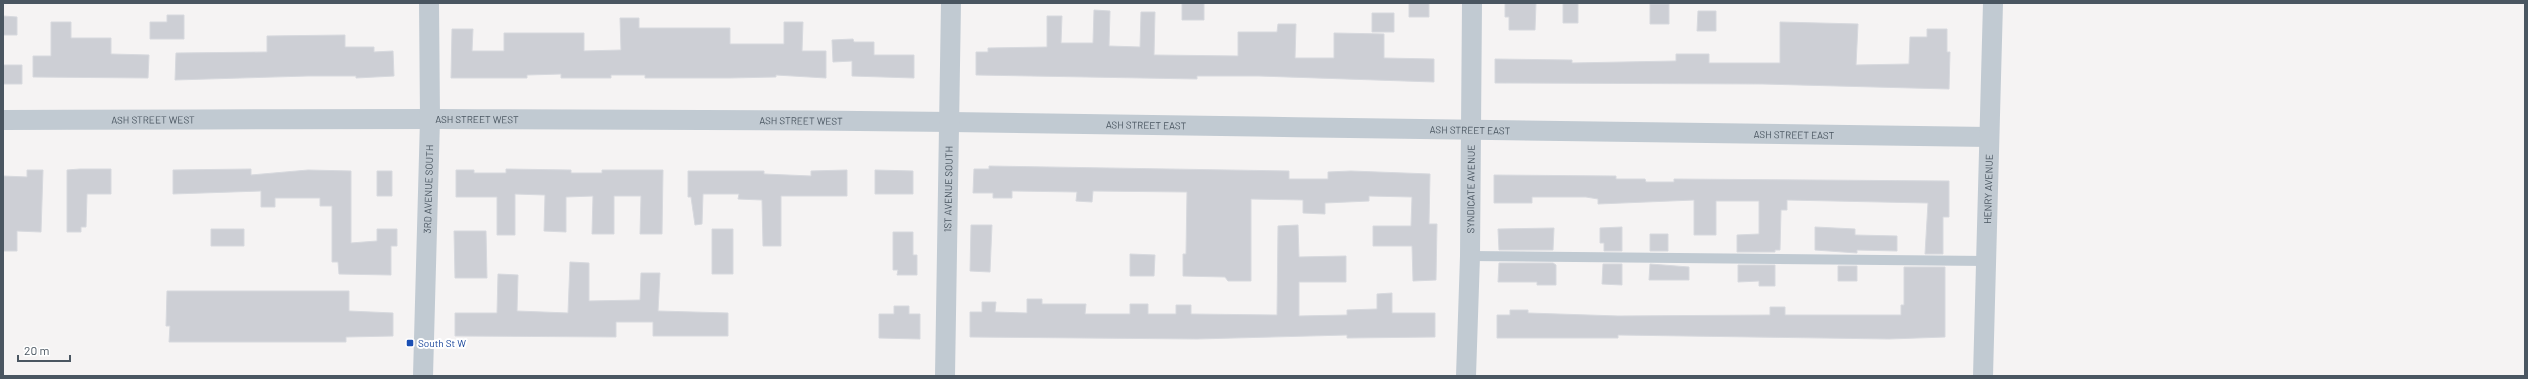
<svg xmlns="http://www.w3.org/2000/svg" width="2528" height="379" viewBox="0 0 2528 379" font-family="Barlow,sans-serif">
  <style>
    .building { fill: #cdcfd5; stroke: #d7d9de }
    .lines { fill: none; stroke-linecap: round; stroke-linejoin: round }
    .lane { stroke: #c1cad2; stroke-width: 10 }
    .street { stroke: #c1cad2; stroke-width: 20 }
    .transit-dot { fill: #1a4fb4; stroke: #fff; stroke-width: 1.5 }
    .labels { text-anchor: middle; stroke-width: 4; stroke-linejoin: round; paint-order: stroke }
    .street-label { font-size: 10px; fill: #4a5661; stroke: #fff }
    .transit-label { font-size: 10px; fill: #164399; stroke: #fff; text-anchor: start }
  </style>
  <rect width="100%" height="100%" fill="#f5f3f3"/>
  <!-- building -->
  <path class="building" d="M1182,3H1204V20H1182Z
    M1409,3H1429V17H1409Z
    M1505,3H1536L1535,30H1509V17H1505Z
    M1563,3H1578V23H1563Z
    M1650,4H1669V24H1650Z
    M1094,10L1110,11L1109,46L1140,47L1141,12H1155L1154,55L1238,56V32H1277L1278,24H1296L1295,58H1334V33L1384,34V58L1434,59V82L1259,76H1197V79L976,75V52H988V48L1047,47V16H1062L1061,43H1093Z
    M1698,11H1716V31H1697Z
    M1372,13H1394V32H1372Z
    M167,15H184V39H150V22H167Z
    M3,16L17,17V35H3Z
    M620,18H639V28H730V44H784V22H803L802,51H826V78L776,75V77L730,78H645V75H611V78H561V74L527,75V78H451L452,29H473L472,51H504V33H584V51L621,50Z
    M51,22H71V38H111V54L149,55L148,78L33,77V56H51Z
    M1780,22L1858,24L1856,65L1909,64L1910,37H1927V29H1947V52H1950L1949,89L1763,84L1495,83V59L1572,60V63L1676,61V54H1709V63H1780Z
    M345,35V47H374V52L393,51L394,76L356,78V76H308L175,80L176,53L267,52V36Z
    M853,39L854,42H874V55H914V78L852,76V61L833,62L832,40Z
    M3,65H22V84H3Z
    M989,166L1289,171V179H1328V172L1351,171L1430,174L1429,224H1437L1436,280L1413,281L1412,246H1373V226H1411L1412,197L1369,196V201L1325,203V214L1303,213V200L1251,199V281H1228L1225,277L1183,276V254H1186L1187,192L1093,191L1092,202L1076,201L1077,192L1012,191V198H993V193H973L974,169H989Z
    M80,169H111V194H87L86,227H81V232H67V170Z
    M251,169V175L308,170L351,171V243L377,241V229H397V246H391V275L339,274L338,262H332V206H320V198H275V207H261V191L173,194V170Z
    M506,169L571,170V173H602V170H663L662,234H640L641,196H614V234H592L593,196L566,197V232L544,231L545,195L515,194V235H497V197H456V170H474V173H506Z
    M27,170H43L41,232L17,231V251H3V176L27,177Z
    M847,170V196H781V246H763L762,200L738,199L739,194H703L702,224L695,225L691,197H688V171H764V174L811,176V171Z
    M875,170L913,171V194H875Z
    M377,171H392V196H377Z
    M1494,175L1616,176V179H1645L1646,182H1674V179L1949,181V217H1943V254H1925L1928,203L1787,200V210H1781L1780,250H1775V252H1737V235L1759,234V201H1716V235H1694V200L1598,204V199L1586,197H1532V203H1494Z
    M971,225H992L990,272L970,271Z
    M1298,225L1299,257L1346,256V282H1299V316L1347,315V310L1377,309V294L1392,293V313H1435V337L1347,338V335L1197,339L970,337V312H982V302H996L995,312L1027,313V299H1042V304H1086L1085,314H1130V304H1148V314H1176V305H1191V314L1277,315L1278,226Z
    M1622,227V251H1604V243H1600V228Z
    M1815,227L1855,229V235L1897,236V251L1857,250V253L1815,250Z
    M1554,228L1553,250H1499L1498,229Z
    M211,229H244V246H211Z
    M712,229H733V274H712Z
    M454,231H486L487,278H455Z
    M893,232H913V255H917V275H897L898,270H893Z
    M1650,234H1668V251H1650Z
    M1130,254L1155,255L1154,276H1130Z
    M570,262L589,263V301L640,300L641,273H660L658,311L728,313V336H653V322H616V337L455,336V313H497L498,274L518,275L517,311L568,313Z
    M1499,263H1553L1556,265V285H1537V282H1498Z
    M1603,264H1622V285L1602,284Z
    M1650,264L1689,267V280H1649Z
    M1738,265H1775V286H1759V281L1738,282Z
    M1838,266H1857V281H1838Z
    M1904,267H1945V337L1889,339L1618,335V338H1497V315H1510V310H1528V313L1618,316L1770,315V307H1785V315H1901V305H1904Z
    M167,291H349V311L393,313V336L346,337V342H169L170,326H166Z
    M894,306H909V314H920V339L879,338V314H894Z"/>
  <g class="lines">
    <!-- lane -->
    <path class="lane" d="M1470,256L1987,261"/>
    <!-- street -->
    <g class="street">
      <path id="s1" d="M3,120C319,119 635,118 951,122C1297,127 1643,133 1989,137"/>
      <path id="s2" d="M423,376L430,119L429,3"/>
      <path id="s3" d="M945,376L951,3"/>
      <path id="s4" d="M1466,376L1470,256L1472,3"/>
      <path id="s5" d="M1983,376L1993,3"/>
    </g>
  </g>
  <!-- markers -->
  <rect class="transit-dot" x="406" y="339" width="8" height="8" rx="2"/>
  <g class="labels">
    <!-- street labels -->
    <g class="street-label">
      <text dy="4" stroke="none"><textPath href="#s1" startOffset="474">ASH STREET WEST</textPath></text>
      <text dy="4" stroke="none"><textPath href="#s1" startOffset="150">ASH STREET WEST</textPath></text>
      <text dy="4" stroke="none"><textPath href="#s1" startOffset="798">ASH STREET WEST</textPath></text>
      <text dy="4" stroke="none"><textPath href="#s1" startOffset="1143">ASH STREET EAST</textPath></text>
      <text dy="4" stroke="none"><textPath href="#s1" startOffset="1467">ASH STREET EAST</textPath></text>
      <text dy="4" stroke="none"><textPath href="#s1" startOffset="1791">ASH STREET EAST</textPath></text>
      <text dy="4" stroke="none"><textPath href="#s2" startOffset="187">3RD AVENUE SOUTH</textPath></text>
      <text dy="4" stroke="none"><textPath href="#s3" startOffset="187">1ST AVENUE SOUTH</textPath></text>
      <text dy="4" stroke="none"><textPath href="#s4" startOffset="187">SYNDICATE AVENUE</textPath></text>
      <text dy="4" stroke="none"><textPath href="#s5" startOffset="187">HENRY AVENUE</textPath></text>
    </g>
    <!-- transit labels -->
    <g class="transit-label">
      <text x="418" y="347">South St W</text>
    </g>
  </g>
  <!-- border -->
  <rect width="2528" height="379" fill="none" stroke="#4a5661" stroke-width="8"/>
  <!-- scale -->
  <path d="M18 355v6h52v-6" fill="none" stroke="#4a5661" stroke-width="2"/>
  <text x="24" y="355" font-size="12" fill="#4a5661" stroke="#ffffff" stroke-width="3" paint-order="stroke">20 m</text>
</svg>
